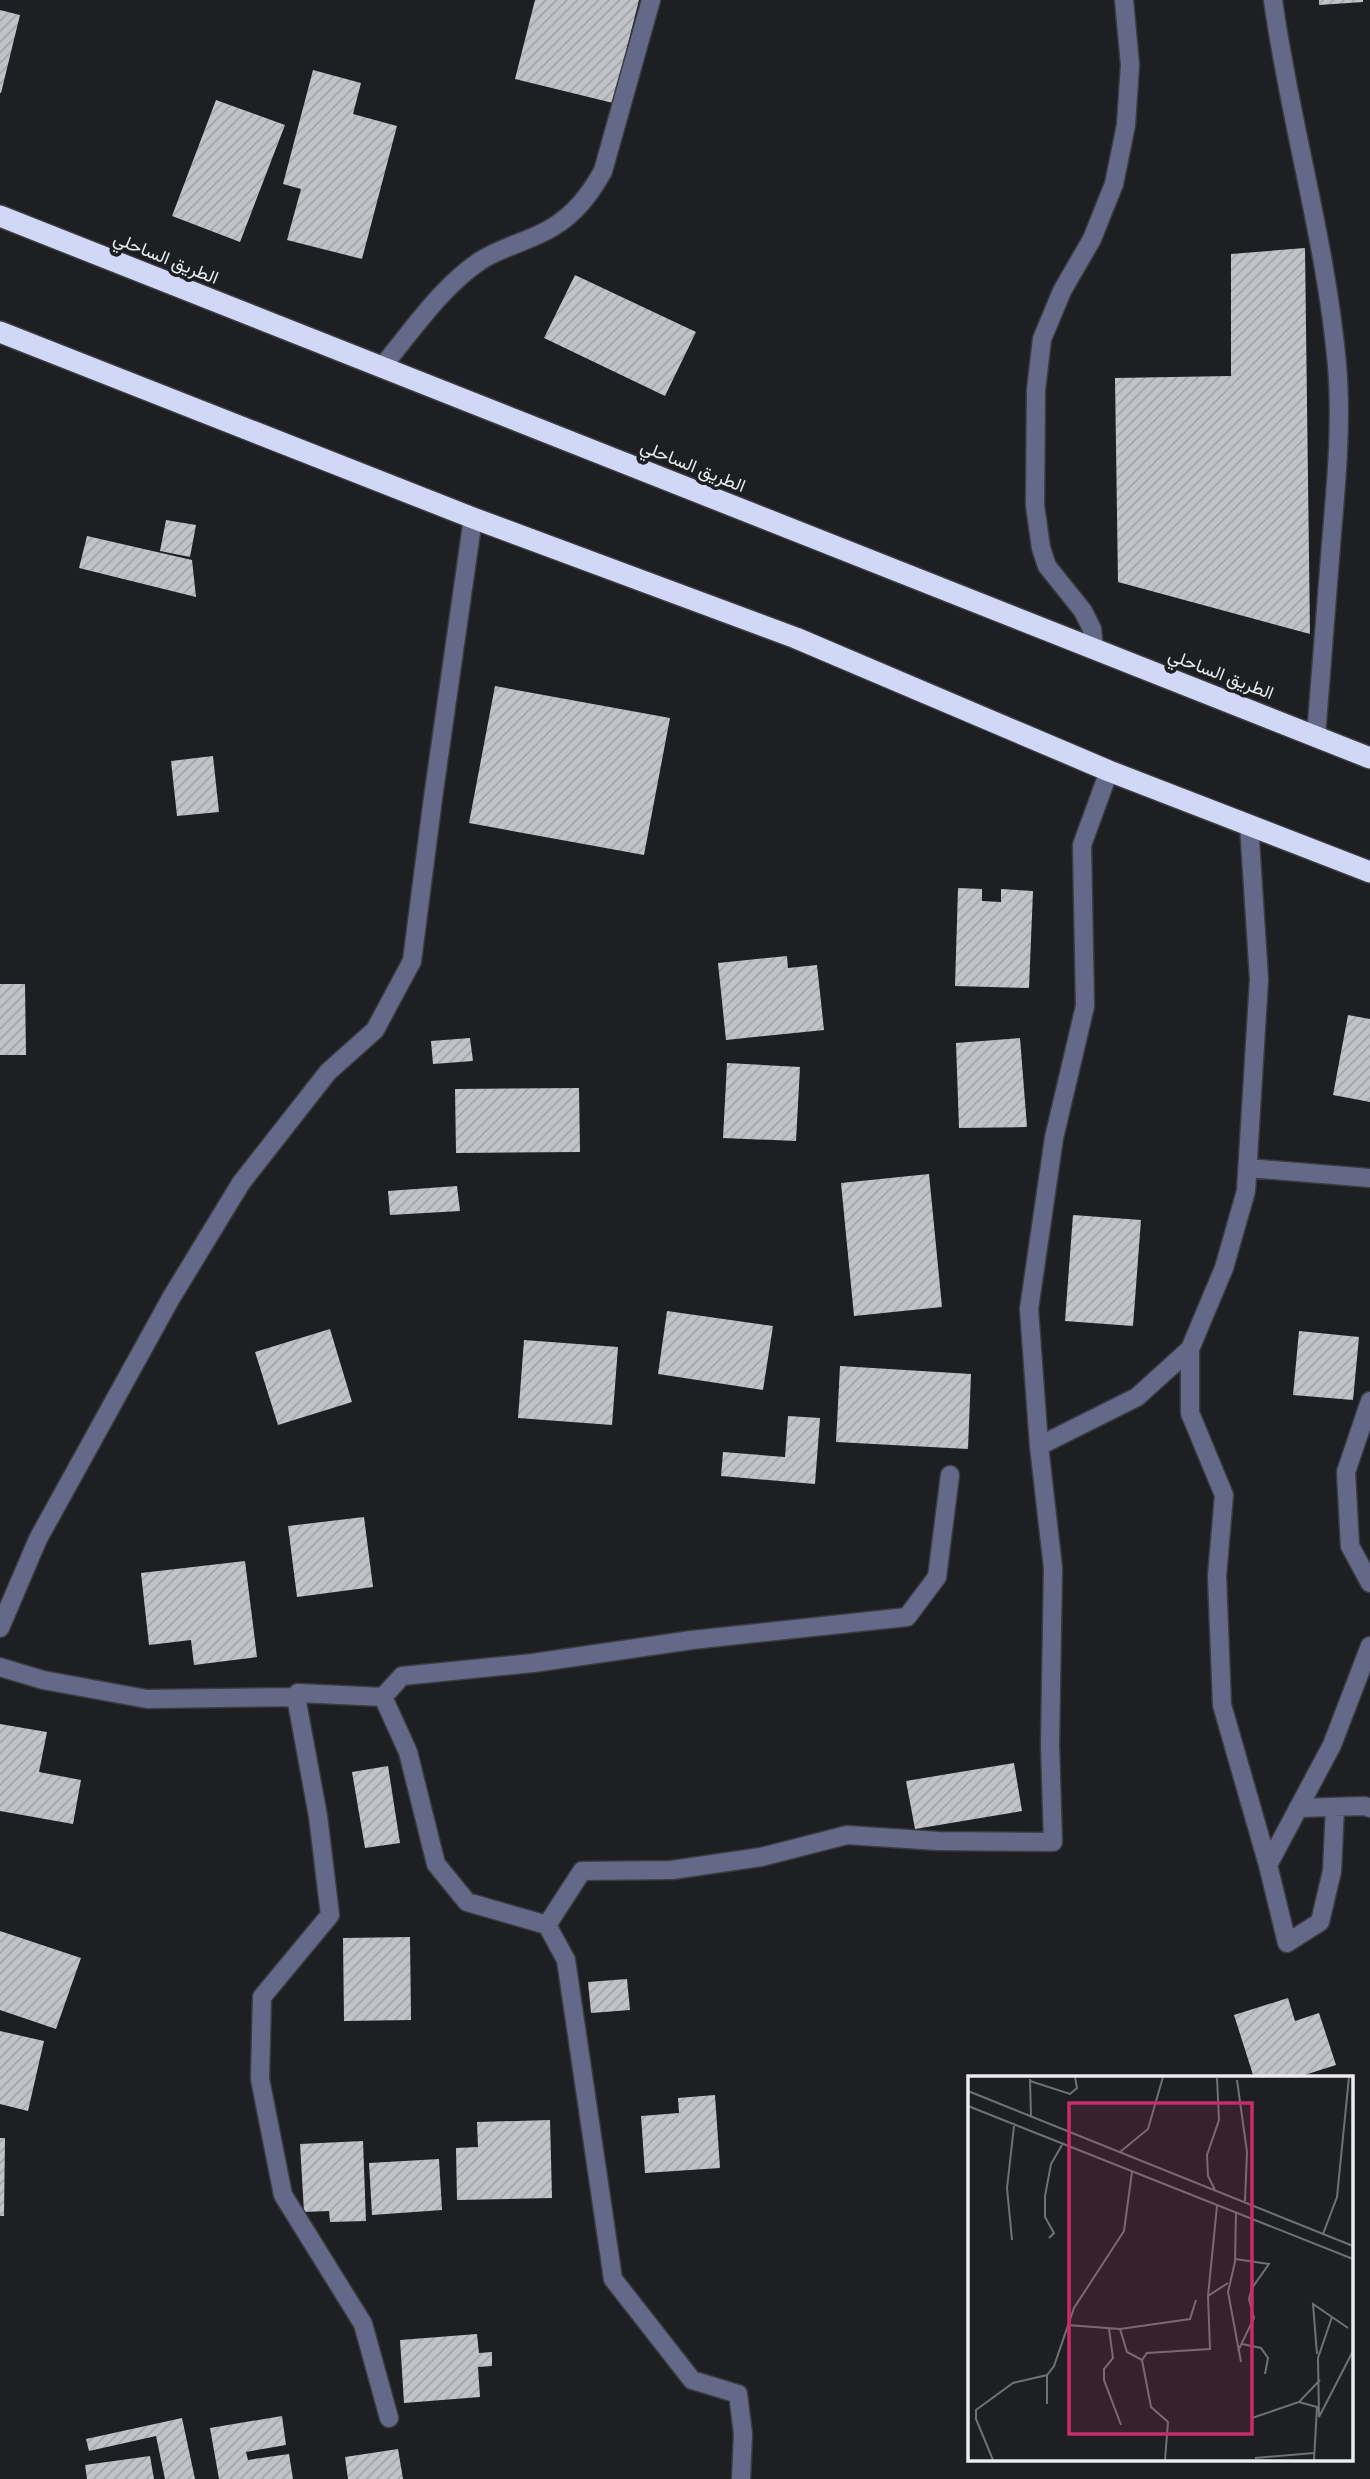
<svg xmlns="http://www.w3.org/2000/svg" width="1370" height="2479" viewBox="0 0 1370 2479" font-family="'Times New Roman',Vazirmatn,serif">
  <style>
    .building { fill: url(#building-hatch) }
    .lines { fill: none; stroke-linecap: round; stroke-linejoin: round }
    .minor-casing { stroke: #3b3c3f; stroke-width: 21 }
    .highway-casing { stroke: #3b3c3f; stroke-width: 24 }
    .minor { stroke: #646989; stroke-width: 18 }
    .highway { stroke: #d1d7f7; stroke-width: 21 }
    .labels { text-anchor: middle; stroke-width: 7; stroke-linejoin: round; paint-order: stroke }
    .street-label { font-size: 18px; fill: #ebecef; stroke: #1e1f22 }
    .inset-road { fill: none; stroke: #707174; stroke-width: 2 }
    .view { fill: #c62d6a; fill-opacity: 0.15; stroke: #c62d6a; stroke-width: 3.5 }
    .inset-edge { fill: none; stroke: #ebecef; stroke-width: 3.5 }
  </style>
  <defs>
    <pattern id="building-hatch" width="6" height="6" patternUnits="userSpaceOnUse" patternTransform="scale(1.75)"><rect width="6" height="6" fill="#c2c3c9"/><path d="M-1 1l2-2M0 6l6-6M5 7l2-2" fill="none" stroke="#a3a4a9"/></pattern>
  </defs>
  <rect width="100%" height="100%" fill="#1e1f22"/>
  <!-- building -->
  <path class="building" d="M535,0H639L613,103L515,79Z
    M1319,0H1363V2L1319,5Z
    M0,10L20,15L1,93H0Z
    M313,70L361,83L353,114L397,126L362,259L287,240L301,189L283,184Z
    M216,100L285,125L240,242L172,216Z
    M1305,248L1310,634L1118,582L1115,378L1231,376V254Z
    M575,275L696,332L665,396L544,338Z
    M166,520L196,525L190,557L160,551Z
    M87,536L192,560L196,597L79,568Z
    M495,686L670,718L644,855L469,823Z
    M213,756L219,812L177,816L171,761Z
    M958,888L982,889V901L1001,902V889L1033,891L1029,988L955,986Z
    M787,956L788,968L817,965L824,1030L726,1040L718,963Z
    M0,984H25L26,1055H0Z
    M1348,1015L1370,1019V1102L1333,1095Z
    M470,1038L473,1061L433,1064L431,1041Z
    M1020,1038L1027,1127L959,1128L956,1043Z
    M727,1063L800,1067L796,1141L723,1138Z
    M579,1088L580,1152L456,1153L455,1089Z
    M929,1174L942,1307L854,1316L841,1183Z
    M457,1186L460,1211L390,1215L388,1191Z
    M1073,1215L1141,1220L1133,1326L1065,1321Z
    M667,1311L773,1326L763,1390L658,1374Z
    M330,1329L352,1402L278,1425L255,1352Z
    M1299,1331L1359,1337L1353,1400L1293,1395Z
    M524,1340L618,1347L612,1425L518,1418Z
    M840,1366L971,1374L968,1449L836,1442Z
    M788,1416L820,1418L815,1484L721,1476L723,1452L785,1457Z
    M364,1517L373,1587L297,1597L288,1526Z
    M245,1561L257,1657L194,1665L191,1640L149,1645L141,1573Z
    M0,1724L47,1732L39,1772L81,1780L73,1824L0,1811Z
    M1014,1763L1022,1811L915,1829L906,1781Z
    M388,1766L400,1843L365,1848L352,1772Z
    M0,1931L81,1958L56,2029L0,2010Z
    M410,1937L411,2020L344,2021L343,1938Z
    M627,1979L630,2010L591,2013L588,1982Z
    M1288,1998L1295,2021L1319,2013L1336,2065L1295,2078H1254L1234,2015Z
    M0,2031L44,2041L28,2111L0,2104Z
    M715,2095L720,2168L645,2173L641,2116L679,2113L678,2098Z
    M550,2120L552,2198L457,2200L456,2148L478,2147L477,2122Z
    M0,2138H5L4,2216H0Z
    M363,2141L366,2221L330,2222L329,2211L304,2212L300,2144Z
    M439,2159L442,2210L372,2215L369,2163Z
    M477,2334L479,2353L492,2352V2366L478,2367L480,2397L404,2403L400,2340Z
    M282,2416L286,2445L246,2452L248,2460L289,2454L293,2479H219L210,2428Z
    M182,2418L195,2479H165L156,2436L89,2451L86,2439Z
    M398,2449L403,2479H348L345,2457Z
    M150,2456L154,2479H87L85,2465Z"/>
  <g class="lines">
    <defs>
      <path id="minor" d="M1273,0C1290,123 1326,241 1337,365C1342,426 1336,485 1331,545C1326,609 1321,672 1316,736
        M381,368C412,331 440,288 480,261C503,246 531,241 553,227C576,213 590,194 603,171L651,0
        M1094,649L1092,629L1083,611L1047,566L1041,548L1035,505L1036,390L1042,339L1062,291L1092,239L1114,184L1126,125L1130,65L1124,0
        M1249,825L1259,979L1246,1191L1224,1268L1190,1349V1413L1224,1495L1217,1576L1222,1705L1268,1865L1287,1943L1320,1922L1332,1871L1335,1807
        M1248,1168L1370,1178
        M1370,1401L1346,1472L1350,1546L1370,1583
        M1039,1446L1029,1309L1054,1138L1085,1006L1082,845L1109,771
        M0,1628L38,1539L171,1298L241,1183L328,1072L375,1030L412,961L433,798L473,518
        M0,1667L43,1680L147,1699L296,1697L298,1693L383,1697L408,1752L436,1864L467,1902L547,1925L566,1960L613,2279L692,2380L738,2394L743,2434L741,2479
        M296,1697L318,1816L330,1915L262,1997L260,2079L283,2195L363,2324L389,2418
        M383,1697L402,1676L533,1663L692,1640L907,1617L937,1577L950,1475
        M1298,1808L1365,1806L1370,1808
        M1268,1865L1332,1745L1370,1646
        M547,1925L582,1871L672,1870L761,1857L847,1835L938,1841L1053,1842L1050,1745L1053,1568L1039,1446L1137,1397L1190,1349"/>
      <path id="highway" d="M0,216L1370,758
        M0,332L473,518L796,638L1109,771L1370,872"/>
    </defs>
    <!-- minor casing -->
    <use href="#minor" class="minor-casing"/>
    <!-- highway casing -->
    <use href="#highway" class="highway-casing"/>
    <!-- minor -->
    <use href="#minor" class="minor"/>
    <!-- highway -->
    <use href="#highway" class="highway"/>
  </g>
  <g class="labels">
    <!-- street labels -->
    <g class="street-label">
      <text transform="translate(166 258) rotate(22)" y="6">الطريق الساحلي</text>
      <text transform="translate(693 466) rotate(22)" y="6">الطريق الساحلي</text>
      <text transform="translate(1221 674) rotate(21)" y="6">الطريق الساحلي</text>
    </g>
  </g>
  <!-- overview -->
  <g transform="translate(968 2076)">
    <rect width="385" height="385" fill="#1e1f22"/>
    <path class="inset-road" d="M62,3L63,41M269,4L279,76L277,125M62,5L102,18L109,12L107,1M0,15L385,170M0,30L385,183M152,76L180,53L195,1M247,114L240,100L239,79L251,44L249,2M268,137L267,186L260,216L273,286M355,158L369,121L381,1M81,162L86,157L77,141V120L83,88L94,69M44,164L39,112L46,50M267,183L301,188L284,212L281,223L286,242L270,275M240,220L249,130M364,241L350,282L351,341L385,275M99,249L152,253L159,276L174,284L183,331L200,346L197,384M141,253L145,282L136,293V304L153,349M152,253L222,243L228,224M274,268L293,272L300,282L297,298M349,278L345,228L380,252M174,284L179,277L242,273L240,220L260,207M79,299V328M331,326L349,331L346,384M284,342L331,326L352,304M287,382L346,377M25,384L8,343V334L45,307L79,299L86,290L106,232L156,155L164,96"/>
    <path class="view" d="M101,27H284V358H101Z"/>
    <rect width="385" height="385" class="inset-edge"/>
  </g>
</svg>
